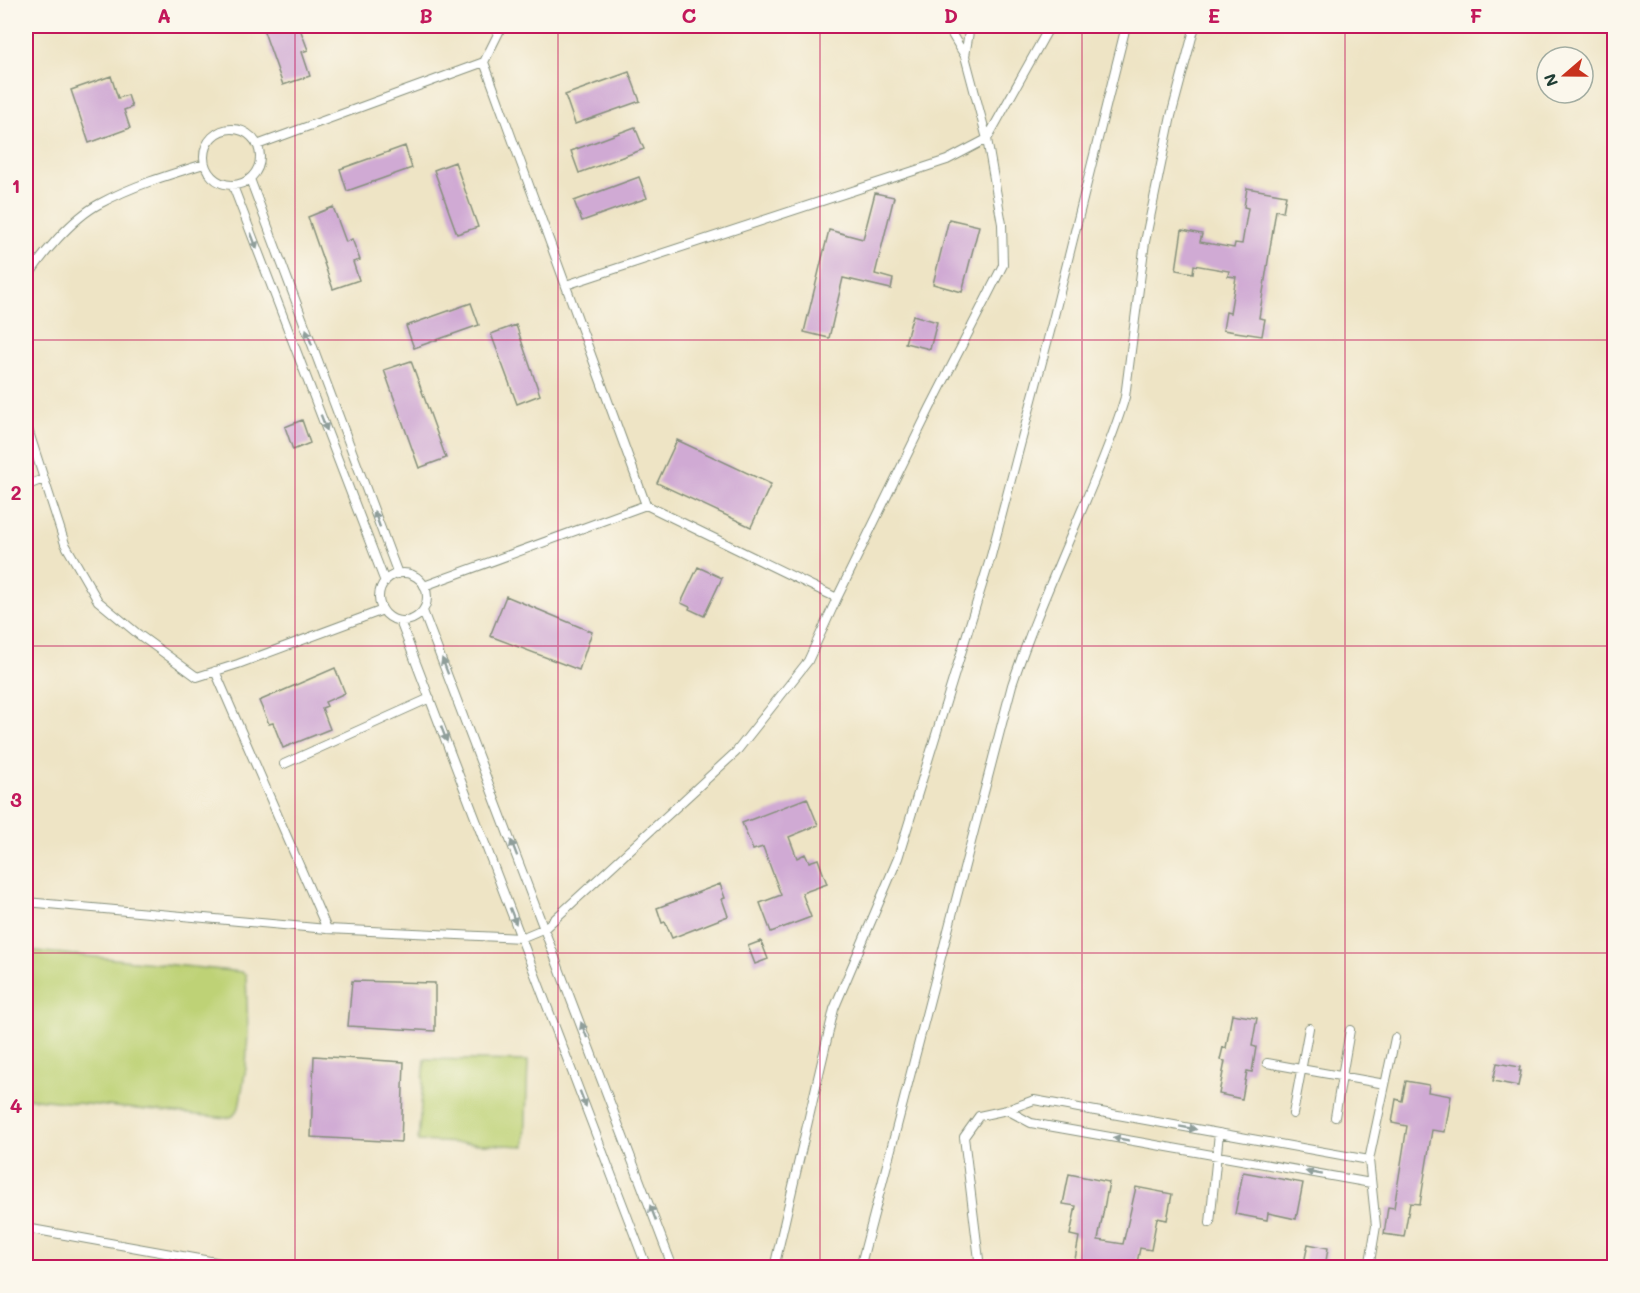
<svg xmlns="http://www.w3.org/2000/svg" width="1640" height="1293" viewBox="0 0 1640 1293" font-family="Mali,sans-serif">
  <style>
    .green { fill: #bed276; stroke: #6e8855; stroke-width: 1.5 }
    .building { fill: #d0aad4 }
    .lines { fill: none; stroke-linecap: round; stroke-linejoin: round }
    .lane-casing { stroke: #86907c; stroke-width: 10 }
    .lane { stroke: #fff; stroke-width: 8 }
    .oneway { fill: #8f9e9a }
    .grid { fill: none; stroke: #c2185b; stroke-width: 1.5; stroke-opacity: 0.55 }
    .neatline { fill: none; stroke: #c2185b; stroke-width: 2 }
    .grid-label { font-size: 20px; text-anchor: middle; font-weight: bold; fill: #c2185b }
  </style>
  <rect width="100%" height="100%" fill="#fbf7ec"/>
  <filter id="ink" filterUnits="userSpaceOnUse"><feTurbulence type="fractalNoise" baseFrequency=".0167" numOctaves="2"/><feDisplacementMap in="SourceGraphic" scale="12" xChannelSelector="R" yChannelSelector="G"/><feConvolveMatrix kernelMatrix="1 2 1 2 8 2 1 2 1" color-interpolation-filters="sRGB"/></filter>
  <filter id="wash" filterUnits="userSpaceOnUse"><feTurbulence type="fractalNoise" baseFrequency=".008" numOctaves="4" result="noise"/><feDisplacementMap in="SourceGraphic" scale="24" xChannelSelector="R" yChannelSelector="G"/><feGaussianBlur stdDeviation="1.35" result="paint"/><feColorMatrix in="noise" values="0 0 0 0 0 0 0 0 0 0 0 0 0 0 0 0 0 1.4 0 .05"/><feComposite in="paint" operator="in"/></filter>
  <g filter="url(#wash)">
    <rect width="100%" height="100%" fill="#eee4c5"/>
    <!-- green -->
    <path class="green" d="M26,950L242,972L246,975L248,1033L246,1068L239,1108L233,1116L227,1118L26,1098Z
      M425,1059L528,1061L525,1146L418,1141Z"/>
    <g id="blocks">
      <!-- building -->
      <path class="building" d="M262,26H299L308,50L302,52L310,76L283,85Z
        M629,72L640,101L575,124L565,95Z
        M111,76L118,98L128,95L132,107L124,110L130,128L89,143L71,90Z
        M635,127L644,149L579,173L571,151Z
        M405,146L412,168L347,191L340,169Z
        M455,162L478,227L457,234L434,170Z
        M639,177L647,198L582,221L574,201Z
        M1247,188L1286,195L1283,212L1276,210L1259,318L1265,319L1262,336L1223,330L1226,312L1230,313L1236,277L1228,276L1229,271L1194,265L1193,273L1176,270L1182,230L1202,234L1200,242L1234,248L1235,243L1242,244L1248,208L1244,207Z
        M875,193L894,197L875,274L893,279L891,289L843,278L829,338L804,332L829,230L863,239Z
        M333,207L346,242L352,239L360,260L353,262L359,280L333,289L308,217Z
        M949,219L979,226L962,292L933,284Z
        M471,303L479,325L414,348L406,326Z
        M913,315L937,322L930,349L905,343Z
        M516,325L540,395L517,404L491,334Z
        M411,361L446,458L419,468L384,370Z
        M302,420L310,443L293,450L285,427Z
        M677,440L771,484L751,527L657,483Z
        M698,567L722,578L704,616L689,609L690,607L681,603Z
        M506,596L592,632L579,670L490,636Z
        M335,668L345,693L325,702L327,706L322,708L330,729L283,748L273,723L269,724L259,701Z
        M807,798L818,825L789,837L797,858L805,854L809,862L818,859L827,884L802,893L811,917L771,932L760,903L781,895L763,847L753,850L742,823Z
        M720,884L725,898L722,899L728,916L672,938L665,922L662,923L657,908Z
        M761,941L768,959L755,964L748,946Z
        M352,981L435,983V1031L348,1026Z
        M1232,1014L1257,1018L1252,1046L1256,1047L1252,1072L1247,1071L1242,1099L1219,1094L1225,1061L1220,1060L1223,1047L1226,1048Z
        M314,1056L404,1062L401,1142L311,1137Z
        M1497,1063L1520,1067L1519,1071H1521L1518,1086L1493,1081Z
        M1406,1081L1429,1085L1428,1092L1451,1096L1445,1132L1432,1130L1420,1204L1410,1203L1404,1237L1384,1234L1388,1207L1394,1208L1407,1126L1392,1123L1396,1099L1402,1101Z
        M1243,1172L1303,1183L1296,1219L1268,1213L1267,1220L1235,1214Z
        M1069,1174L1109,1182L1098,1240L1123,1244L1136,1187L1172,1194L1167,1220L1157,1218L1151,1250L1140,1248L1136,1268H1084L1074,1265L1079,1237L1070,1235L1076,1206L1063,1204Z
        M1308,1244L1328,1248L1325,1268H1303Z"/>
    </g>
  </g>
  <g filter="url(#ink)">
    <use href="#blocks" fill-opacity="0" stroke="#86907c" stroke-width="1.5"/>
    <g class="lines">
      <defs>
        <path id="lane" d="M947,26L965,56L987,139
          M965,56L970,26
          M484,62L502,26
          M204 157a28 28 0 1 1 56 0a28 28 0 1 1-56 0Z
          M987,139L1050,26
          M257,145L484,62L646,505L424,586
          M250,179L398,574
          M233,186L385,582
          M26,280C41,255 73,218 99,204C132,186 168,175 204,164
          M566,285L947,160L987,139L1002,224L1003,265L930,408L837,598
          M26,423L65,544L98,601L138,634L197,677L238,664L383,610
          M26,486L43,479
          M379 597a24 24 0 1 1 48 0a24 24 0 1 1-48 0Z
          M423,611L673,1268
          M400,621L647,1268
          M215,671L327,929
          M284,764L430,698
          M26,902L327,929L521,938L545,928L736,752L808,661L837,598L646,505
          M1267,1063L1385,1084
          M1007,1110L1031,1123L1371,1183
          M1293,1114L1309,1028
          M1335,1117L1350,1030
          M1210,1223L1219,1133
          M26,1228L249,1268
          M774,1268L834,1009L898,858L991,556L1053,320L1126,26
          M860,1268L1012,685C1033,622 1060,562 1086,500C1100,466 1115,432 1125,397L1145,242L1171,116L1195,26
          M980,1268L964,1137L979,1116L1007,1110L1034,1100L1369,1160
          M1369,1268L1376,1226L1369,1160L1395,1038"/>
      </defs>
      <!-- lane casing -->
      <use href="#lane" class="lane-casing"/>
      <!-- lane -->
      <use href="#lane" class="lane"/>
    </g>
    <!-- one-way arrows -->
    <defs><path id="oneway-solid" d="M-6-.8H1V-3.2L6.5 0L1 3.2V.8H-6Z" transform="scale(1.5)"/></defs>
    <g class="oneway">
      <use href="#oneway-solid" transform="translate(254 241) rotate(69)"/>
      <use href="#oneway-solid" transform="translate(309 337) rotate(-110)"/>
      <use href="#oneway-solid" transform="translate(324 423) rotate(69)"/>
      <use href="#oneway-solid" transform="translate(377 519) rotate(-110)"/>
      <use href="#oneway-solid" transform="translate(445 666) rotate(-111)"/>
      <use href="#oneway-solid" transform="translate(444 734) rotate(69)"/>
      <use href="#oneway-solid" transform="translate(514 848) rotate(-111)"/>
      <use href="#oneway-solid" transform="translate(513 916) rotate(69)"/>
      <use href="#oneway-solid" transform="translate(584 1030) rotate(-111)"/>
      <use href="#oneway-solid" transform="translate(583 1099) rotate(69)"/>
      <use href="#oneway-solid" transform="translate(1188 1128) rotate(10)"/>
      <use href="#oneway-solid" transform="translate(1121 1139) rotate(-170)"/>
      <use href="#oneway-solid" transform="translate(1314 1173) rotate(-170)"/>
      <use href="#oneway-solid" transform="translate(653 1213) rotate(-111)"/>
    </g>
  </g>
  <!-- grid -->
  <path class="grid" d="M295,26V1268M558,26V1268M820,26V1268M1082,26V1268M1345,26V1268M26,340H1614M26,646H1614M26,953H1614"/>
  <!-- margin -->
  <rect width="1640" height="1293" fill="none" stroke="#fbf7ec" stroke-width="66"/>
  <!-- north arrow -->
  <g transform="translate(1565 75) rotate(250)"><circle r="28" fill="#fbf7ec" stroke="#a3ada2" stroke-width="1.5"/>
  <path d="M0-4.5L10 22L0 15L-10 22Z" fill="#c8321e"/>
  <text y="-9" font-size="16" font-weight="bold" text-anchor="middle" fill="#1f3d34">N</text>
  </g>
  <rect x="33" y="33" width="1574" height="1227" class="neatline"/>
  <g class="grid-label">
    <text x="164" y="23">A</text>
    <text x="426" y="23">B</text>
    <text x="689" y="23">C</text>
    <text x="951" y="23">D</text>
    <text x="1214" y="23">E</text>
    <text x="1476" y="23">F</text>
    <text x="16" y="193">1</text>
    <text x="16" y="500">2</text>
    <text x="16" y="807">3</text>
    <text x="16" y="1113">4</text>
  </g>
</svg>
